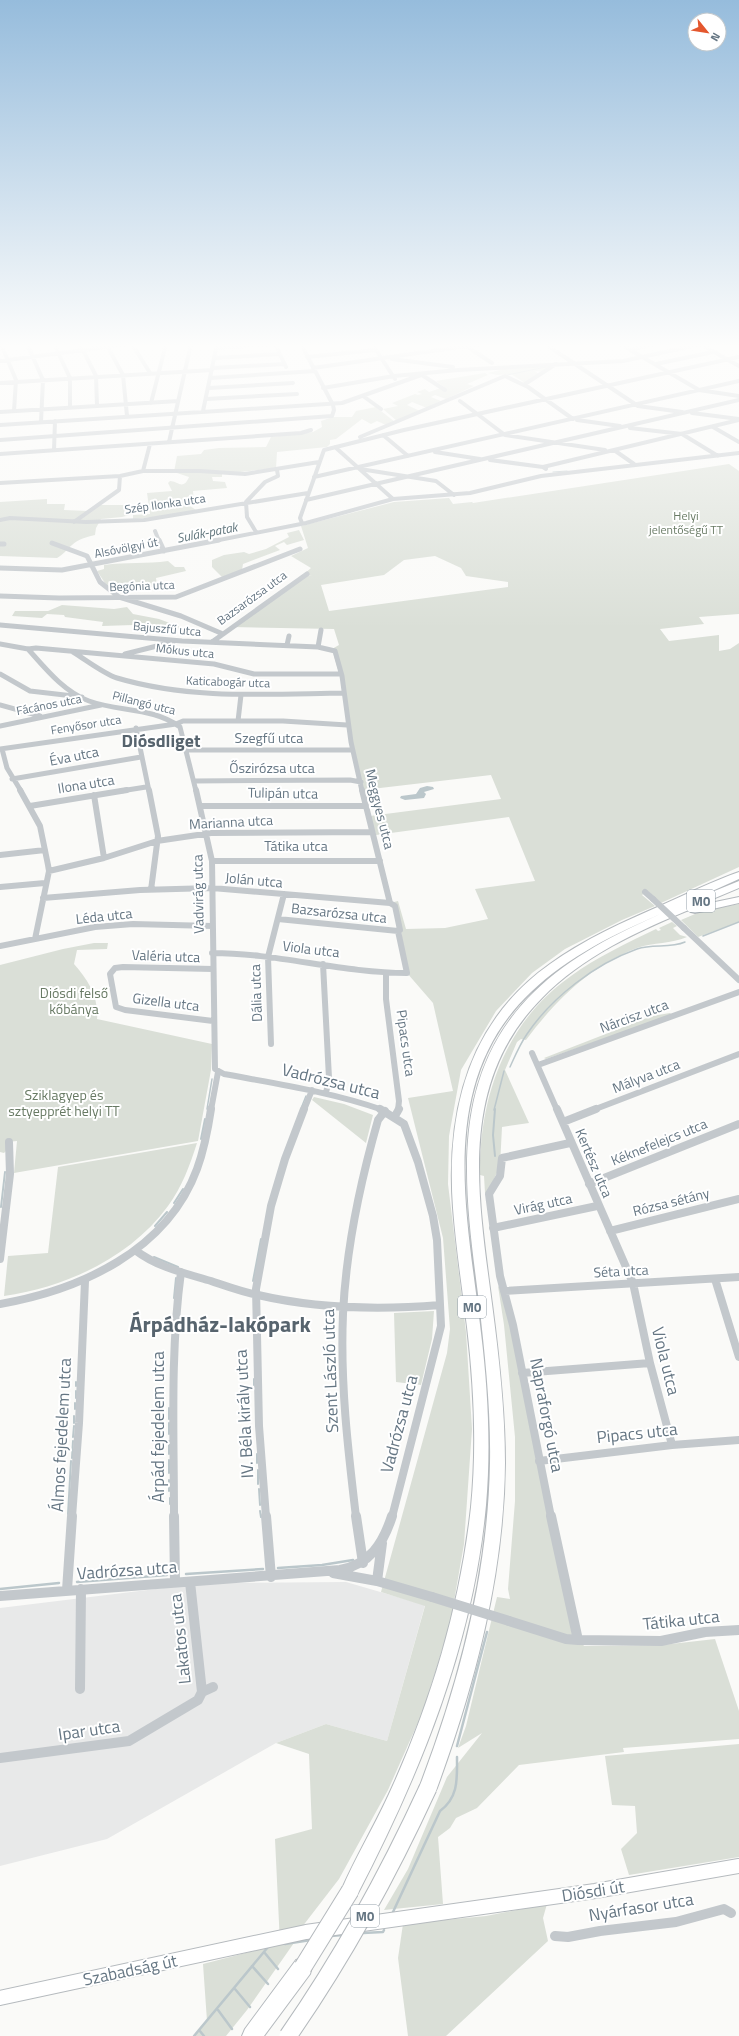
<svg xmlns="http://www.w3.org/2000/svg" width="739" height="2036" viewBox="0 0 739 2036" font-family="'Titillium Web',sans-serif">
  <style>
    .built { fill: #e8e9e9 }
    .green { fill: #dadfd7; fill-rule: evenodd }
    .water { fill: #bbc7cb }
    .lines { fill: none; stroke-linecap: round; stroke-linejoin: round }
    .stream-far3 { stroke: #bbc7cb; stroke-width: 1 }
    .stream-far2 { stroke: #bbc7cb; stroke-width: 1.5 }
    .stream-far1 { stroke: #bbc7cb; stroke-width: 2 }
    .stream { stroke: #bbc7cb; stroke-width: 2.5 }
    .major-casing { stroke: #b5babe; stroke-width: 16 }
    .highway-casing { stroke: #b4b9bd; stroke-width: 2 }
    .minor-far4 { stroke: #c3c8cc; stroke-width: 4 }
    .minor-far3 { stroke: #c3c8cc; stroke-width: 5 }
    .minor-far2 { stroke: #c3c8cc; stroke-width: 6 }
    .minor-far1 { stroke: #c3c8cc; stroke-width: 8 }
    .minor { stroke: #c3c8cc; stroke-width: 10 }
    .major { stroke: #fff; stroke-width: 14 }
    .highway { fill: #fff; fill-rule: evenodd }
    .highway-bridge-casing { stroke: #b4b9bd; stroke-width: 19; stroke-linecap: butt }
    .minor-bridge-far1 { stroke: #c3c8cc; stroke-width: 6 }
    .minor-bridge { stroke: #c3c8cc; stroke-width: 10 }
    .highway-bridge { stroke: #fff; stroke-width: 17 }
    .labels { text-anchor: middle; stroke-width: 4; stroke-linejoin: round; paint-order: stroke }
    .far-street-label { font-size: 12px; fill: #657683; stroke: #fff }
    .far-park-label { font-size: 12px; fill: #687a64; stroke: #fff }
    .far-water-label { font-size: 13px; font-style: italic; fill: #60757c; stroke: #fff }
    .shield { fill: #fff; stroke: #939fa8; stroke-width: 1 }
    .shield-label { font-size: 13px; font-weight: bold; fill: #657683 }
    .street-label { font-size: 14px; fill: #657683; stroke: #fff }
    .park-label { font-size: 14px; fill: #687a64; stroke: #fff }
    .near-street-label { font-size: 17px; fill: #657683; stroke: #fff }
    .district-label { font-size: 18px; font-weight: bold; fill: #57646e; stroke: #fff }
    .near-district-label { font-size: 22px; font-weight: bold; fill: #57646e; stroke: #fff }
  </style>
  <rect width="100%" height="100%" fill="#fafaf8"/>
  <!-- built -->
  <path class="built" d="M346,1582L425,1605L387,1741L326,1724L276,1743L107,1839L0,1866V1608L205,1583Z"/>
  <!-- green -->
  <path class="green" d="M554,365L544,372L535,371L539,374L525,383L511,374L497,375L488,373L500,370L498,368Z
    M485,373L488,375L467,384L474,386L446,399L435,395L431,397L441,401L427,408L412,402L407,405L420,411L397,421L383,409L398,406L392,403L415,394L418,395L422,394L417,392L425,389L429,392L444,387L436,381Z
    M376,407L395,422L386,425L377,421L371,424L362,419L336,439L330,440V444L327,447L277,452L276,468L222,474V477H212L213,481L225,482L227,488L193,491L194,504L190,506L196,510L182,514L133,519V515L150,514L147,493L172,491L168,483L170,481C178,481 183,491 189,477L174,472L177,456L201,454L204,450L219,448L266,447L271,437L313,432L322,427L321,421L333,417H352L356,411Z
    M729,464L739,471V614L699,617L704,624L660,629L669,641L719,635V651L730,649L739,643V867L661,903L648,891L642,895L655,906L622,920L565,949L532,973L496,1011L461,1070L449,1136L448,1184L466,1332L472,1429L464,1544L450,1624L424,1709L388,1790L339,1879L292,1940H296L247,2010L226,2036H193L207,2021L203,1964L280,1944L275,1839L312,1829L309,1754L276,1743L326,1724L387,1741L425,1606L381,1592L447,1353L450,1329L443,1238L408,1098L453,1091L433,1003L407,973L399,917L390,903L398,901L406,929L445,928L488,919L475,889L535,881L509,817L376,835L370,816L501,799L491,775L363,790L352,750L344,690L332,649L339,645L334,629L231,627L305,575L312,576L304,574L311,568L291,556L308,548L301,526L394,502L449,498L453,504L472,502L473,503ZM435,556L461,568L466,576L508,582V587L329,611L321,585L384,575L404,560Z
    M47,499V504H65L64,510L88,511L97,505H134V514L122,517L101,519L96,528L95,535C87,537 78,539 72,545C66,550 64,554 57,558L0,556V502Z
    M299,530L304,540L287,545L284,542L275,546L280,550L243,564L242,570L222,577L212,567V560L224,555L244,552L249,554L266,549L289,537L287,533Z
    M168,561L175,567H184L186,571L156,578L157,585L149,588H131L118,592L105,583L97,571L104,569V565C126,562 147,564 168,561Z
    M62,605L114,609L127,607L133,614L159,619L183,628V630L133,625L102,626L103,622L65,617L64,615L47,614L42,618L12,616L15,611H48Z
    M739,904V922L698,937L681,920L702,911Z
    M672,922L677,926L673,928L680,935L687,937C671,944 654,942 637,948C590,966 555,1001 526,1040L521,1039L517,1042L505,1070L529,1123L502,1127L500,1166L487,1194L485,1193L484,1176L480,1175C479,1098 505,1022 571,976C597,957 627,943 656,929L658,931L661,930L659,928Z
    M94,943H108L107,949L77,950L74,964C88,980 99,997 97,1019L212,1044L211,1070L198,1141L14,1173L17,1141L7,1142L6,1151L4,1153L0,1152V965L63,949Z
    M670,1013L672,1015L546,1059L544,1058L652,1016Z
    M314,1097L344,1104L373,1115L366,1143L312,1100Z
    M197,1143C190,1165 182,1187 168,1206C130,1258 66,1287 4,1296L8,1256L48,1253L58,1167Z
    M498,1286L503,1291L572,1627L584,1646L662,1645L715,1639L739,1711V1739L623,1748L624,1752L519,1765L477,1808L456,1818L450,1828L438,1837L443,1904L384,1910L408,1869L447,1777L482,1733L458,1748L466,1726L497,1597L510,1599L508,1589L515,1501V1437L504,1325Z
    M434,1311L432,1339L421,1385L396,1382L394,1313Z
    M739,1744V1857L629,1875L621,1849L637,1833L635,1806L612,1805L605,1756Z
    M547,1904L543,1918L548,1941L446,2036H408L398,1958L403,1924L486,1916Z"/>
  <!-- water -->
  <path class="water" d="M427,786L433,787L434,789L424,792L426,794L424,798L405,800L400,798L401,796L416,794L420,788Z"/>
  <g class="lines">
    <!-- stream-far3 -->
    <path class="stream-far3" d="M507,375L546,367
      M553,472L567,471"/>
    <!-- stream-far2 -->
    <path class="stream-far2" d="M703,936L739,922
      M510,1067C515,1056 520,1044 527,1034C552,997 595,964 637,949C653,943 669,949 685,942
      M302,1106L306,1096
      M207,1109L212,1079
      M494,1110L504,1071"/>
    <!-- stream-far1 -->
    <path class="stream-far1" d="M495,1109L493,1135L495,1156
      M201,1139L205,1119
      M174,1203L183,1189
      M1,1207L5,1172
      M155,1226L167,1212
      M154,1257L178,1267
      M253,1281L261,1239
      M174,1298L176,1278
      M254,1379V1385
      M76,1382V1386
      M76,1391V1398
      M75,1403V1409
      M169,1408V1419
      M74,1416V1423
      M169,1423V1434
      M73,1437L74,1426
      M169,1441V1454
      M257,1454V1463
      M72,1458L73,1441
      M169,1460V1473
      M258,1470V1484
      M169,1480V1491
      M259,1489L260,1505
      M170,1498V1504
      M260,1511L261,1517
      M68,1514L71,1461"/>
    <!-- stream -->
    <path class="stream" d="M278,1568L322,1565L353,1560
      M186,1574L263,1569
      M77,1582L167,1575
      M0,1589L59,1583
      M457,1746L487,1632
      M393,1912L440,1811C459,1797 457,1778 457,1757
      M363,1933L383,1932L384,1930
      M331,1936L343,1935
      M285,1944L311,1940
      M264,1952L278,1969
      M252,1966L268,1984
      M235,1989L250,2007
      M218,2010L232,2029
      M199,2030L204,2036
      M194,2036L268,1947"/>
    <defs>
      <path id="major" d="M0,1998L306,1932L595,1891L739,1866"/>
      <path id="highway" d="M739,872V879L690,901L739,881V888L696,906L739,897V903L695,913L691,912V909C638,931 583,956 542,998C457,1083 478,1196 492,1304C499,1357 505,1410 505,1463C504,1575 475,1684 437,1788L434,1794L428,1797L422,1794L419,1788C459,1684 488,1575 490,1463C491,1410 485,1355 479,1302C465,1192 446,1078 534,992C571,956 617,933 663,913C616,933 569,956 531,992C434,1084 468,1217 481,1333C488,1390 491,1448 486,1505C473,1645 420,1774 356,1897L350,1900L344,1897L341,1891C355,1858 374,1827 389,1794C431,1703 460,1606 471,1507C477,1447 474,1386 467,1327C462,1287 456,1248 453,1208C446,1112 468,1022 550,964C585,939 623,922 662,905C687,894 713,881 739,872Z
        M303,1958L310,1960L312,1967L310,1974L264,2036H242L245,2029L296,1960Z"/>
    </defs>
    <!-- major casing -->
    <use href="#major" class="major-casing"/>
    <!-- highway casing -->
    <use href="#highway" class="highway-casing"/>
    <!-- minor-far4 -->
    <path class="minor-far4" d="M1,344L16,380L14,411
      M27,344L43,380L41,422
      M54,344L70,378V408
      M80,344L96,376L97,406
      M106,344L123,375L127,416
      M132,344L150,373
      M275,344L286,367
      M372,344L395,379
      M463,344L492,363
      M545,344L638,406L682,412
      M620,344L699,390L739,396
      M700,344L739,366
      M216,348L275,344
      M630,350L655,344
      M307,357L375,350
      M215,358L280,354
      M392,359L453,367
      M0,361L129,344
      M656,364L713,352
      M213,368L284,364
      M313,368L481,344
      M422,375L445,390
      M210,378L315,371
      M0,383L212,370
      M525,384L556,364
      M209,388L293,383
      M323,388L394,376L458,370L623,361L702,344
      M363,396L381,409
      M206,399L297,394
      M460,401L505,435L605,450
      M151,403L166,344
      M203,411L217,344
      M0,412L178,401
      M692,413L739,419
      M577,420L620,426
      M0,425L342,403L424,374
      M713,427L739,442
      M630,428L682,434L718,456
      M383,435L408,456
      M360,437L505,376L528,387L573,419
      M0,440L332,416L334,410L333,405L301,344
      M169,442L191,344
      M335,447L393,499
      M54,450L55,421
      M614,450L634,464
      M435,452L480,459
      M0,454L301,433L311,430
      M490,460L543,467L546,469
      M543,467L739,420
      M360,469L436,481L454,495
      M143,471L150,444
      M314,477L739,381
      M0,483L120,476L143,471H200L245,474L319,462
      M306,500L739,400
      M0,520L10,518L86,522L144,520L308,493
      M74,522L119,490L120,476
      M302,523L300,518L324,450L404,430L739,357
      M155,531L159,541
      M256,532L247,517L246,502L265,482L278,476L277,470
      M214,541L306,523L393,499L470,493L541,476L739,453"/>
    <!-- minor-far3 -->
    <path class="minor-far3" d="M159,540L164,551
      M52,543L87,556L100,582L119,597L181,616L223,634
      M0,544H4
      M0,568L62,570L219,540
      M0,596L59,598L176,597L300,549
      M0,625L182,641L318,647L335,651L342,676L351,742L362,791
      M212,642L307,574
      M0,644L28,649L36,648L214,664L254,674H340
      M287,645L289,636
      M318,647L321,630
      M28,649C45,668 64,692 89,701C119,712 153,707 180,727L196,791
      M73,652C86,660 104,674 117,678C191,700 269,694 344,693
      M125,654L173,642
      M0,674L30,691L82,697
      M0,705L40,716
      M238,721L241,695
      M0,726L101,705
      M136,728L149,791
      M0,749L176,724L183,721H283L347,725
      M2,749L7,768L21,791
      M186,750H352
      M12,779L141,757
      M194,781L350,780L361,782
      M121,791L146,787"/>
    <!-- minor-far2 -->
    <path class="minor-far2" d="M20,790L40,826L48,865L49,871L35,939
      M149,790L158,836L151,890
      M196,790L212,861L215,1069L224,1074C278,1084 331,1092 383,1110
      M94,795L104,858
      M30,806L127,790
      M200,806H366
      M0,855L45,850
      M212,861H380
      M49,871L104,858L157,841L211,833L372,832
      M0,887L45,883
      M645,892L653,899
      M43,898L140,890L212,888L390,903
      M278,919L398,931
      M684,928L739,980
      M0,946L95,927L133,924L212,926
      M212,953C277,953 342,973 407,973L398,931L400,930L395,906L390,903L362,790
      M323,964L329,1078L326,1093
      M213,969L123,967L115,968L110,974L116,1007L125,1010L213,1021
      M386,973V999L399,1101L398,1110
      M271,1044L268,957L284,894
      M532,1053L557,1110
      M538,1065L739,992
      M211,1110L218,1072
      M304,1110L312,1090
      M593,1110L739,1054"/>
    <!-- minor-far1 -->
    <path class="minor-far1" d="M380,1109L404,1124L418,1162L433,1216L437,1240L441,1326L392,1517
      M557,1109L633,1283L650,1363L672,1445
      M395,1116L399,1109
      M563,1122L596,1109
      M589,1184L739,1124
      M493,1228L597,1206
      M610,1231L739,1199
      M135,1250C157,1267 184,1273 211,1281C226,1286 242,1292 258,1295C318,1309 379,1310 440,1305
      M0,1259L10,1174L9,1142
      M715,1279L739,1357
      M505,1291L739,1277
      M0,1304C80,1290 167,1251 197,1169C204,1150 208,1129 211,1109
      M522,1373L650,1363
      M539,1461L672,1445L739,1440
      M72,1517L79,1423L85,1281
      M174,1517C174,1435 170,1353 181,1272
      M266,1517L259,1426L256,1289L271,1206L285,1159L304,1109
      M356,1517C348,1450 340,1382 343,1314C346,1248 360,1183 378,1120L385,1111
      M551,1517L513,1325L500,1276L489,1194L500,1176L502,1158L570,1143"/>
    <!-- minor -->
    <path class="minor" d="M174,1516L175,1582
      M266,1516L271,1577
      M356,1516L363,1563
      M551,1516L578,1640
      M333,1573L377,1581L432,1597
      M377,1581L382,1543
      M190,1582L202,1692
      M67,1590L72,1516
      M0,1596L340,1570C370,1564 383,1544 392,1516
      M509,1621L566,1639L578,1640L661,1641L705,1632L739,1630
      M80,1689L81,1589
      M0,1758L129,1741L198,1700L202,1692L213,1687
      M555,1936L568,1937L600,1931L676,1922L724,1909L731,1913"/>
    <!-- major -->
    <use href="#major" class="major"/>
    <!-- highway -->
    <use href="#highway" class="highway"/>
    <defs>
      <path id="highway-bridge" d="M303,1967L350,1891
        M288,2036C343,1957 388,1875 428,1788"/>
    </defs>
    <!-- highway-bridge casing -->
    <use href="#highway-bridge" class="highway-bridge-casing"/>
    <!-- minor-bridge-far1 -->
    <path class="minor-bridge-far1" d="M653,899L684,928"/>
    <!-- minor-bridge -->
    <path class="minor-bridge" d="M432,1597L509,1621"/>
    <!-- highway-bridge -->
    <use href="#highway-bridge" class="highway-bridge"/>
  </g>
  <!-- sky -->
  <linearGradient id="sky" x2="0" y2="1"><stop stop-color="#96bcdc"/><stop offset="0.55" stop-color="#fdfdfc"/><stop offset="1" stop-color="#fdfdfc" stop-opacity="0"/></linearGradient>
  <rect width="739" height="629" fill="url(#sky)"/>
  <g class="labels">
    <!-- far-street labels -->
    <g class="far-street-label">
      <text transform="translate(165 504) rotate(-8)" y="4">Szép Ilonka utca</text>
      <text transform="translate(126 548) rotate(-11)" y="4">Alsóvölgyi út</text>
      <text transform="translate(142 586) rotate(-2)" y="4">Begónia utca</text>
      <text transform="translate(252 598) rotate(-36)" y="4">Bazsarózsa utca</text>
      <text transform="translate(167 629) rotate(5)" y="4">Bajuszfű utca</text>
      <text transform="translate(185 651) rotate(6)" y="4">Mókus utca</text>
      <text transform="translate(228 682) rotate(2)" y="4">Katicabogár utca</text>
      <text transform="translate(144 703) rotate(14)" y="4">Pillangó utca</text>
      <text transform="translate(49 705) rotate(-11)" y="4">Fácános utca</text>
      <text transform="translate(86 725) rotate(-9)" y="4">Fenyősor utca</text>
    </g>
    <!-- far-park labels -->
    <g class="far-park-label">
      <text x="686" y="520">Helyi<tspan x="686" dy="14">jelentőségű TT</tspan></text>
    </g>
    <!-- far-water labels -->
    <g class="far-water-label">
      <text transform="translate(207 532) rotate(-11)" y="5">Sulák-patak</text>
    </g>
    <!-- shield labels -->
    <g class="shield">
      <rect x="687" y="890" width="28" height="22" rx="3"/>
      <rect x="458" y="1296" width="28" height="22" rx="3"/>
      <rect x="351" y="1905" width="28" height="22" rx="3"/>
    </g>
    <g class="shield-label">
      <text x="701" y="906">M0</text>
      <text x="472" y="1312">M0</text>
      <text x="365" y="1921">M0</text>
    </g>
    <!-- street labels -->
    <g class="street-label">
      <text x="269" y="743">Szegfű utca</text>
      <text transform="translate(74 756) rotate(-11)" y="5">Éva utca</text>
      <text x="272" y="773">Őszirózsa utca</text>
      <text transform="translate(86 784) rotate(-9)" y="5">Ilona utca</text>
      <text transform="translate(283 793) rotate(1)" y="5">Tulipán utca</text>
      <text transform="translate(380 809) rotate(76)" y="5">Meggyes utca</text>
      <text transform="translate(231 822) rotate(-3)" y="5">Marianna utca</text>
      <text x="296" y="851">Tátika utca</text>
      <text transform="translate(254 880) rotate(5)" y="5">Jolán utca</text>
      <text transform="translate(198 894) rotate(-91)" y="5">Vadvirág utca</text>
      <text transform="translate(339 913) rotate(6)" y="5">Bazsarózsa utca</text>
      <text transform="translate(104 916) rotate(-6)" y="5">Léda utca</text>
      <text transform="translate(311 949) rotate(7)" y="5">Viola utca</text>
      <text transform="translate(166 956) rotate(2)" y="5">Valéria utca</text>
      <text transform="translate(256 993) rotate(-92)" y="5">Dália utca</text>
      <text transform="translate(166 1002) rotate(7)" y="5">Gizella utca</text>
      <text transform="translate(634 1016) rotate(-20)" y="5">Nárcisz utca</text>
      <text transform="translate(406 1043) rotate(82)" y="5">Pipacs utca</text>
      <text transform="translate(646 1076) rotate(-21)" y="5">Mályva utca</text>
      <text transform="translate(659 1142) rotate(-22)" y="5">Kéknefelejcs utca</text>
      <text transform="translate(594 1163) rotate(67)" y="5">Kertész utca</text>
      <text transform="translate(671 1202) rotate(-14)" y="5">Rózsa sétány</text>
      <text transform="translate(543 1204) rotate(-12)" y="5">Virág utca</text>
      <text transform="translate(621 1271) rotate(-3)" y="5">Séta utca</text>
    </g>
    <!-- park labels -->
    <g class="park-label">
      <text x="74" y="998">Diósdi felső<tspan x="74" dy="16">kőbánya</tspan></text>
      <text x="64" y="1100">Sziklagyep és<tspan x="64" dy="16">sztyepprét helyi TT</tspan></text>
    </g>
    <!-- near-street labels -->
    <g class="near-street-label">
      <text transform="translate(331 1081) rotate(14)" y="6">Vadrózsa utca</text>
      <text transform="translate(666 1361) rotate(76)" y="6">Viola utca</text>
      <text transform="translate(330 1371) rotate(-92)" y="6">Szent László utca</text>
      <text transform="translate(244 1414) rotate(-93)" y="6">IV. Béla király utca</text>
      <text transform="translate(547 1415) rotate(79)" y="6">Napraforgó utca</text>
      <text transform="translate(399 1424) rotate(-75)" y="6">Vadrózsa utca</text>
      <text transform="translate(158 1427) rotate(-90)" y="6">Árpád fejedelem utca</text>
      <text transform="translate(637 1433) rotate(-6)" y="6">Pipacs utca</text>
      <text transform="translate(61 1435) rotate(-87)" y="6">Álmos fejedelem utca</text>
      <text transform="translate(127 1570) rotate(-4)" y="6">Vadrózsa utca</text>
      <text transform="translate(681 1620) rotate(-6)" y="6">Tátika utca</text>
      <text transform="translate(180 1639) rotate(-96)" y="6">Lakatos utca</text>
      <text transform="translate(89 1730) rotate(-8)" y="6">Ipar utca</text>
      <text transform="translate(593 1891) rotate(-9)" y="6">Diósdi út</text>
      <text transform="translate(641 1907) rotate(-9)" y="6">Nyárfasor utca</text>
      <text transform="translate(130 1970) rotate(-12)" y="6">Szabadság út</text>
    </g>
    <!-- district labels -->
    <g class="district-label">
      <text x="161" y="747">Diósdliget</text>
    </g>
    <!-- near-district labels -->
    <g class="near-district-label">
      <text x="220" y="1332">Árpádház-lakópark</text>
    </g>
  </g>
  <!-- north arrow -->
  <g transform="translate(707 32) rotate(120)"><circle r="19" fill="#ffffff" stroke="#c1c8cd"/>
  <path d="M0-3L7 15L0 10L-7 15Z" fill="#e4572e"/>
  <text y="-6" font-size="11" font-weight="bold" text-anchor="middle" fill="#657683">N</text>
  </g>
</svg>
